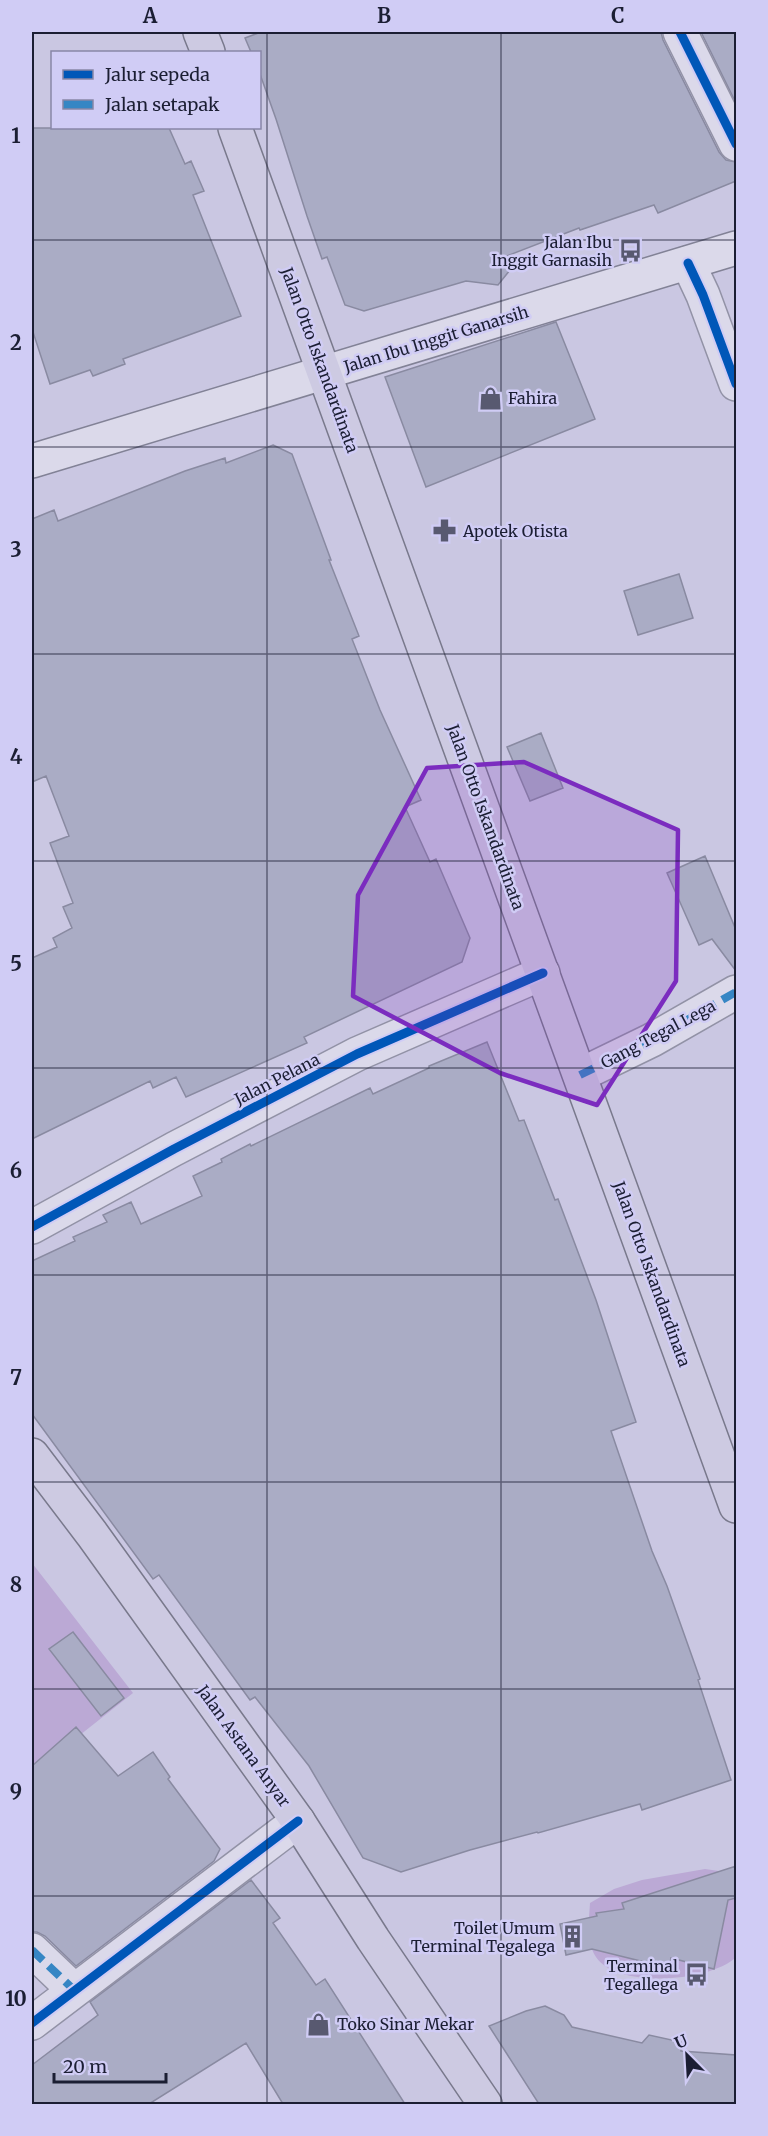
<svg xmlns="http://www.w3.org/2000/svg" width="768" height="2136" viewBox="0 0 768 2136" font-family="Merriweather,serif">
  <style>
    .green { fill: #bba9d5 }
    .building { fill: #aaacc5; stroke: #898aa1; stroke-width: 1.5 }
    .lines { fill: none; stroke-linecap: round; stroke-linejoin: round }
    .minor-casing { stroke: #9292a6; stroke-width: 36 }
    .secondary-casing { stroke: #828296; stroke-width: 36 }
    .primary-casing { stroke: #79798c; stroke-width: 36 }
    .minor { stroke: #dbd9ea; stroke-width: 33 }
    .secondary { stroke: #dbd9ea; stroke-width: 33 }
    .primary { stroke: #cdcae2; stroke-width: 33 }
    .quiet { stroke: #3686c4; stroke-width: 8; stroke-dasharray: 15 8; stroke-linecap: butt }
    .cycleway-casing { stroke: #d0ccf5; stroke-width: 13 }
    .cycleway { stroke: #0057b8; stroke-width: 9 }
    .marked { fill: #7b2cbf; fill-opacity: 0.2; stroke: #7b2cbf; stroke-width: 4.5; stroke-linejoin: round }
    .grid { fill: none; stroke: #1b1e33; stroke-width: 1.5; stroke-opacity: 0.55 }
    .labels { text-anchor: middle; stroke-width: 5; stroke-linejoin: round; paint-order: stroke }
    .poi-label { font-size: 16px; fill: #1b1e33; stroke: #d0ccf5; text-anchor: end }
    .street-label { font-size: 16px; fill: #1b1e33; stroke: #d0ccf5 }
    .neatline { fill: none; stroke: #1b1e33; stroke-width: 2 }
    .grid-label { font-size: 20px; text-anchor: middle; font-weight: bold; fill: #1b1e33 }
  </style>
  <rect width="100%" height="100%" fill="#cac7e2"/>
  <!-- green -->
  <path class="green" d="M32,1563L133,1693L32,1773Z
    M705,1869L726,1872L736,1880V1957C711,1982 617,1989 596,1957C586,1942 589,1920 590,1903L614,1889L642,1880Z"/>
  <!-- building -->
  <path class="building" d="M261,32H661L663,40L719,152L726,160L736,162V181L658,213L654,205L580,230L579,228L504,257L510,270L498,285L466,281L364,311L345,305L327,257L322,259L307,216L276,119L260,74V52H251L245,38Z
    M701,32H736V103Z
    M32,128H169L185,164L191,161L204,191L193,195L241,316L123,359L125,364L93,376L90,370L50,384L32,329Z
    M556,322L595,419L426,487L385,377Z
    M273,445L292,454L331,560H329L359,636L352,639L380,710L421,800L405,807L430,862L436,859L470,938L462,962L304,1037L307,1043L186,1097L176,1077L153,1088L150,1081L32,1139V958L57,947L53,938L72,928L63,907L73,903L50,843L69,836L46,776L32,782V519L54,510L58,521L185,471L225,458L226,463Z
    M679,574L693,618L638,635L624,591Z
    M541,733L563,788L530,801L507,747Z
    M705,856L736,930V971L712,939L699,945L667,873Z
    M487,1042L519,1121L524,1120L555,1200L558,1199L596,1300L636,1422L611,1431L652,1551L667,1586L700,1679L698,1680L731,1780L642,1810L640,1804L538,1833L537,1832L470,1850L401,1872L363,1858L309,1766L255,1697L250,1700L159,1575L153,1579L32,1414V1261L75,1241L73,1237L107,1222L103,1215L131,1202L141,1224L202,1196L193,1176L222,1162L221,1159L250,1144L251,1146L370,1088L373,1094L429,1068V1066Z
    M73,1632L124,1698L101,1716L49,1649Z
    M76,1727L118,1776L153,1752L170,1777L168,1779L220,1849L214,1861L76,1966L45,1936L37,1932H32V1766Z
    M736,1866V1898L728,1900L714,1969L671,1958L669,1968L592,1949L566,1955L560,1924L597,1916L596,1913L624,1909L622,1903Z
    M251,1880L280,1918L273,1923L316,1985L325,1979L405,2104H283L246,2043L149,2104H32V2065L98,2015L90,2002Z
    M545,2006L564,2015L572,2027L642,2043L649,2035L681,2042V2051L736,2055V2104H539L489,2026L526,2011Z"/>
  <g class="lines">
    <defs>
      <path id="minor" d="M680,32L736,144
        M688,263L703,295L736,384
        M580,1075L652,1040L736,992
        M32,1227L174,1149L357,1054L543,973
        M32,1950L74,1990
        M32,2023L298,1821"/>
      <path id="secondary" d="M32,461L736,248"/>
      <path id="primary" d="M200,32L208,52
        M235,128L736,1506
        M32,1455L92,1534L298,1821L373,1939L485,2104"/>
    </defs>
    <!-- minor casing -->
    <use href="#minor" class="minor-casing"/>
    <!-- secondary casing -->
    <use href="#secondary" class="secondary-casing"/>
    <!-- primary casing -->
    <use href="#primary" class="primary-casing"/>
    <!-- minor -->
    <use href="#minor" class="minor"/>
    <!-- secondary -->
    <use href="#secondary" class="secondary"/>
    <!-- primary -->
    <use href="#primary" class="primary"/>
    <!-- quiet -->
    <path class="quiet" d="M580,1075L652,1040L736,992
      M32,1950L74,1990"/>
    <defs>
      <path id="cycleway" d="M680,32L736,144
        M688,263L703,295L736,384
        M32,1227L174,1149L357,1054L543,973
        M32,2023L298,1821"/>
    </defs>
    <!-- cycleway casing -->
    <use href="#cycleway" class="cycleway-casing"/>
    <!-- cycleway -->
    <use href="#cycleway" class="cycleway"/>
  </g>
  <!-- marked area -->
  <path class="marked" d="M524,762L678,830L676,981L597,1105L500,1073L353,996L358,895L427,768Z"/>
  <!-- grid -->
  <path class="grid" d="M267,32V2104M501,32V2104M32,240H736M32,447H736M32,654H736M32,861H736M32,1068H736M32,1275H736M32,1482H736M32,1689H736M32,1896H736"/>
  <!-- icons -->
  <defs>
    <symbol id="bus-bare" viewBox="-9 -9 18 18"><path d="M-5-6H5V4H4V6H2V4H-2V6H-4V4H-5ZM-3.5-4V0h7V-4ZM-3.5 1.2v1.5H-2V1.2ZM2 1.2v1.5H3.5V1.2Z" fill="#585970" stroke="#d0ccf5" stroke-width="2.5" paint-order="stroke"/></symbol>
    <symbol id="shop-bare" viewBox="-9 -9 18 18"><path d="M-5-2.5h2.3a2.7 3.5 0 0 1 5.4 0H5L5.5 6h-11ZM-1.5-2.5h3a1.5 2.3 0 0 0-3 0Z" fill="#585970" stroke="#d0ccf5" stroke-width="2.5" paint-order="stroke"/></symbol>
    <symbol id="pharmacy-bare" viewBox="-9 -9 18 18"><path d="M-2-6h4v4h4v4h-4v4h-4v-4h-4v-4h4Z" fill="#585970" stroke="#d0ccf5" stroke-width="2.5" paint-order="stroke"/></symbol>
    <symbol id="building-bare" viewBox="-9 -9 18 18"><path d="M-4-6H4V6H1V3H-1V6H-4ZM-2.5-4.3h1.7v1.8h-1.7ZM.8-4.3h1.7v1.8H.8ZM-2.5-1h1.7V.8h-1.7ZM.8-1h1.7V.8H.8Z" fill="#585970" stroke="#d0ccf5" stroke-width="2.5" paint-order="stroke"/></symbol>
  </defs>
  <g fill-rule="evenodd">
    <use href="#bus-bare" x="614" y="234" width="33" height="33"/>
    <use href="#shop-bare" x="474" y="382" width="33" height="33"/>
    <use href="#pharmacy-bare" x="428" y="514" width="33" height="33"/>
    <use href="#building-bare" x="556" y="1920" width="33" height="33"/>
    <use href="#bus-bare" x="680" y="1958" width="33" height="33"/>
    <use href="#shop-bare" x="302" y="2008" width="33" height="33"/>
  </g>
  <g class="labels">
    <!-- poi labels -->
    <g class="poi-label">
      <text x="612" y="248">Jalan Ibu<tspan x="612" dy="18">Inggit Garnasih</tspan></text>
      <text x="508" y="404" text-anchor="start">Fahira</text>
      <text x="463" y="537" text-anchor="start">Apotek Otista</text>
      <text x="555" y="1934">Toilet Umum<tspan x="555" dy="18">Terminal Tegalega</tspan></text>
      <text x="678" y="1972">Terminal<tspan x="678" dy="18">Tegallega</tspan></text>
      <text x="337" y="2030" text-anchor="start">Toko Sinar Mekar</text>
    </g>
    <!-- street labels -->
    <g class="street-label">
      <text transform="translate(436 339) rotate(-17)" y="6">Jalan Ibu Inggit Ganarsih</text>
      <text transform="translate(320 360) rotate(70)" y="6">Jalan Otto Iskandardinata</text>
      <text transform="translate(486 817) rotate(70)" y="6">Jalan Otto Iskandardinata</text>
      <text transform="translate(658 1034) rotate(-28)" y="6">Gang Tegal Lega</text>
      <text transform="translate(277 1079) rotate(-27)" y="6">Jalan Pelana</text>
      <text transform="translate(652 1274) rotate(70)" y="6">Jalan Otto Iskandardinata</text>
      <text transform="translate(244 1746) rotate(54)" y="6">Jalan Astana Anyar</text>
    </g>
  </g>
  <!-- border -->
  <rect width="768" height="2136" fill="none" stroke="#d0ccf5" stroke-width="66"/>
  <!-- legend -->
  <rect x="51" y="51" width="210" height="78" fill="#d0ccf5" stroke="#8886a7" stroke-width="1.5"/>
  <rect x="63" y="70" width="30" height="9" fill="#0057b8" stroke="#8886a7" stroke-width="1.5"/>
  <text x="105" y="81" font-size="18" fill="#1b1e33">Jalur sepeda</text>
  <rect x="63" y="100" width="30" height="9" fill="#3686c4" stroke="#8886a7" stroke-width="1.5"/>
  <text x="105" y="111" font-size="18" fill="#1b1e33">Jalan setapak</text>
  <!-- north arrow -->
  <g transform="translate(687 2055) rotate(336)" stroke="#d0ccf5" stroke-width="4.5" paint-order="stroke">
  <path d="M0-4.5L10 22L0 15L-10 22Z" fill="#1b1e33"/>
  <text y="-9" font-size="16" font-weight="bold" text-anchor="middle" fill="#1b1e33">U</text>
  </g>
  <!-- scale -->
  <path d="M54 2073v9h112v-9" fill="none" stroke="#1b1e33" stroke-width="3"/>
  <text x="63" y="2073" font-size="18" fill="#1b1e33" stroke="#d0ccf5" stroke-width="4.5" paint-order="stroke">20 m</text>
  <rect x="33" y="33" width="702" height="2070" class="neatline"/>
  <g class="grid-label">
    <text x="150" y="23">A</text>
    <text x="384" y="23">B</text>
    <text x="618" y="23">C</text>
    <text x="16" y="143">1</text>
    <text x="16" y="350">2</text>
    <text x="16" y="557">3</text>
    <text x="16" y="764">4</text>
    <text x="16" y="971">5</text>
    <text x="16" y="1178">6</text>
    <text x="16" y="1385">7</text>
    <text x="16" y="1592">8</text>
    <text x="16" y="1799">9</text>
    <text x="16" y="2006">10</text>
  </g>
</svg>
